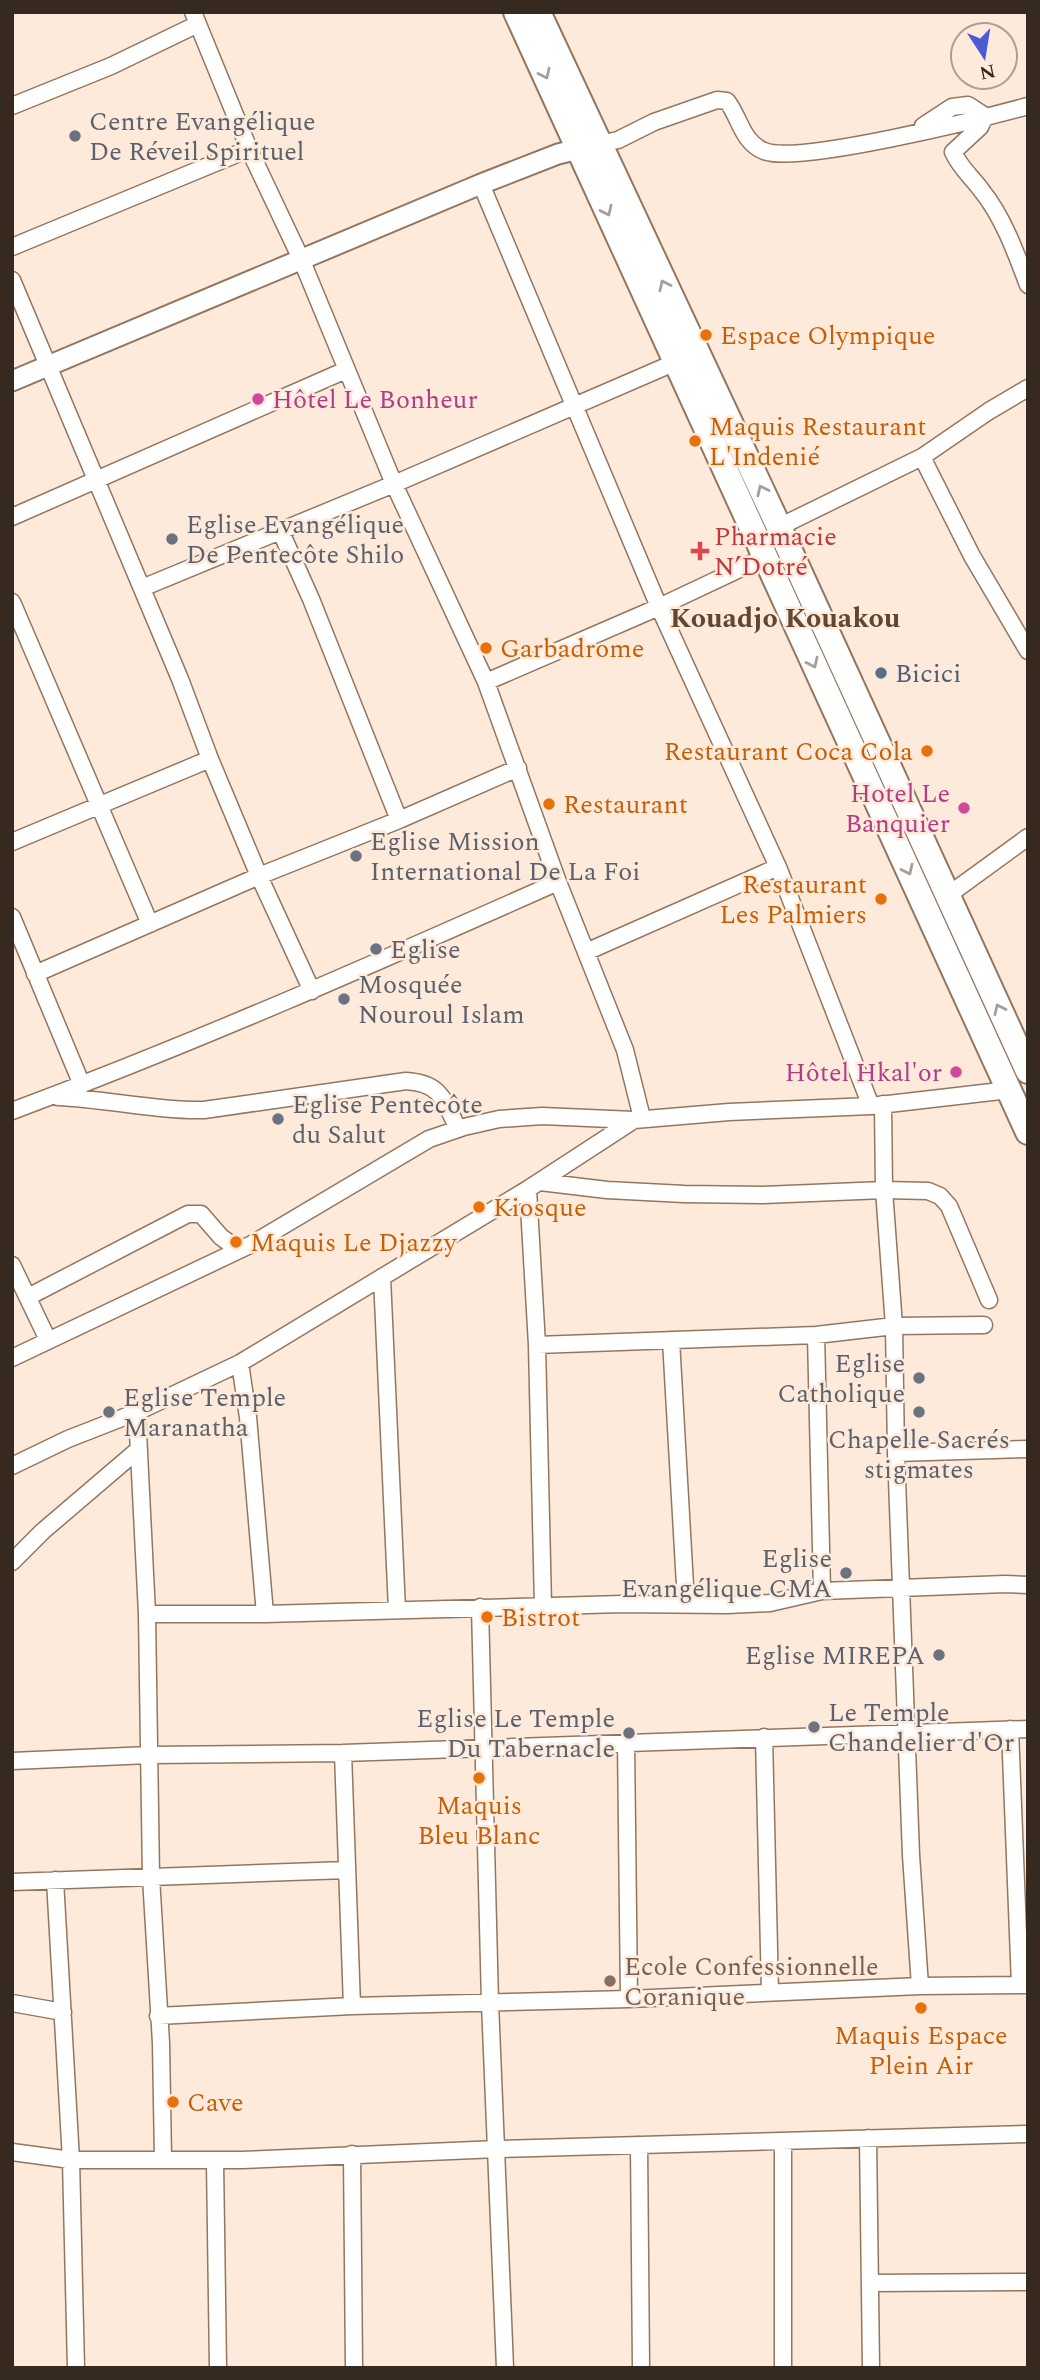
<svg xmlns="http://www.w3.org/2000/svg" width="1040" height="2380" viewBox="0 0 1040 2380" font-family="Spectral,serif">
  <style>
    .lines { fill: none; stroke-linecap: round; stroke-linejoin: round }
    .minor-casing { stroke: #93765f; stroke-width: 19 }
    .tertiary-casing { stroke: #93765f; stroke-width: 23 }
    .primary-casing { stroke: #93765f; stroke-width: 28 }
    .minor { stroke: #fff; stroke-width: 16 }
    .tertiary { stroke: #fff; stroke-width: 19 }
    .primary { stroke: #fff; stroke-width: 24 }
    .oneway { stroke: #a59f9b }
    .worship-dot { fill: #6b7280; stroke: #feeadb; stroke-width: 2.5 }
    .food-dot { fill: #e8710a; stroke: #feeadb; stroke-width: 2.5 }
    .hotel-dot { fill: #d1479c; stroke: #feeadb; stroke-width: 2.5 }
    .health-dot { fill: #e0444e; stroke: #feeadb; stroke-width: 2.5 }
    .service-dot { fill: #5c6f8a; stroke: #feeadb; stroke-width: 2.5 }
    .education-dot { fill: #8d6e63; stroke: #feeadb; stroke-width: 2.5 }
    .labels { text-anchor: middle; stroke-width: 5; stroke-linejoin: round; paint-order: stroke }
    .worship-label { font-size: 26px; fill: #5b616d; stroke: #feeadb; text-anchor: start }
    .food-label { font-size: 26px; fill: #c56008; stroke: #feeadb; text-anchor: start }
    .hotel-label { font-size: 26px; fill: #b23c85; stroke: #feeadb; text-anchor: end }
    .health-label { font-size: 26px; fill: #be3a42; stroke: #feeadb; text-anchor: start }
    .service-label { font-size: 26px; fill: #4e5e75; stroke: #feeadb; text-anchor: start }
    .education-label { font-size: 26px; fill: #785e54; stroke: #feeadb; text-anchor: start }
    .neighbourhood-label { font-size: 28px; font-weight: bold; fill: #614631; stroke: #feeadb }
  </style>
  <rect width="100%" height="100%" fill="#feeadb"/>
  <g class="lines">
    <defs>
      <path id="minor" d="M193,12L249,149L302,261L394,484L486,682L558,882L625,1050L642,1118
        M12,106L111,66L198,24
        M923,126L952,107L968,105L985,116L980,127L953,152C961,169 971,176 982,191C1003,217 1016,253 1028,285
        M599,144L618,140L654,122L717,100L727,101C740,118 742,142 764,151C798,165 984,118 1028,106
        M481,184L659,607L778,867L871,1106
        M12,247L249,149
        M12,280L180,679L210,759L259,876L312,991
        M922,457L972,556L1028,651
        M12,517L346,370
        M779,527L922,457L989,411L1028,388
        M280,530L311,599L399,820
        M142,588L394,484L676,362
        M12,602L150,924
        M486,682L659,607L765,557
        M12,842L210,759
        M947,896L1028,837
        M12,917L82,1085
        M586,952L778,867
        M35,974L259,876L399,820L518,768
        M58,1097C107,1099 155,1111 204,1110L406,1081C441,1083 444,1100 458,1129
        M883,1104L884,1190L894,1326L896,1453L911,1855L920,1986
        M12,1111C197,1042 378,962 558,882
        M540,1182L607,1190L684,1194L763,1195L884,1190L928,1191L940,1196L949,1206L989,1300
        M528,1189L537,1345L543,1606
        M12,1265L48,1340
        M382,1277L397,1610
        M28,1297L188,1214H201L221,1237L239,1250
        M671,1340L686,1603
        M537,1345L816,1335L894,1326L984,1325
        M12,1358L252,1244L429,1139L464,1127L499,1119L542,1116L634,1120L729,1112L871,1106L1009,1090
        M240,1363L248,1417L265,1614
        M137,1412L147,1614L151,1877L161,2043L163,2159
        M896,1453L1028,1449
        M12,1466L68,1439L137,1412L240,1363L528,1189L634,1120
        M12,1562L43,1531L139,1449
        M822,1591L1005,1584L1028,1585
        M480,1607L490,2003L505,2368
        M147,1614H265L622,1604L727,1605L770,1603L822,1591L816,1335
        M1010,1729L1020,1985
        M764,1737L770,1992
        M626,1742L629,1999
        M343,1753L352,2006
        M12,1761L149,1755L343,1753L1028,1729
        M55,1880L71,2160L76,2368
        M12,1882L347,1870
        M12,2003L63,2012
        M158,2016L352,2006L629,1999L920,1986L1028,1985
        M868,2138L871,2368
        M783,2141V2368
        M639,2145L641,2368
        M12,2152L71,2160H242L498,2149L1028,2134
        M352,2154L354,2368
        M215,2161L218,2368
        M871,2283L1028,2282"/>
      <path id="tertiary" d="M12,381L481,184L558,154L591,146"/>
      <path id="primary" d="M516,12L1028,1132
        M538,12L779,527L1028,1071"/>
    </defs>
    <!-- minor casing -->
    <use href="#minor" class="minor-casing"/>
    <!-- tertiary casing -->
    <use href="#tertiary" class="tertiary-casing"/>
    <!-- primary casing -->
    <use href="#primary" class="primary-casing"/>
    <!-- minor -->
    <use href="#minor" class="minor"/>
    <!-- tertiary -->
    <use href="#tertiary" class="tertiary"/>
    <!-- primary -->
    <use href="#primary" class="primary"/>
  </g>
  <!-- one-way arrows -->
  <defs><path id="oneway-chevron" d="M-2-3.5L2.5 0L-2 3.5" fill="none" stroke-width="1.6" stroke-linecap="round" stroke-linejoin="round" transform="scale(1.75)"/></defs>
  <g class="oneway">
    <use href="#oneway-chevron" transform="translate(545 74) rotate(65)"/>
    <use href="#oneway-chevron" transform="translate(607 211) rotate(65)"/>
    <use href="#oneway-chevron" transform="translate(664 285) rotate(-115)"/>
    <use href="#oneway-chevron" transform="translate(762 490) rotate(-115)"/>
    <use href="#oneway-chevron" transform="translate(813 663) rotate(65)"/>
    <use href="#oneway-chevron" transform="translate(908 870) rotate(65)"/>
    <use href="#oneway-chevron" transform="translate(999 1009) rotate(-115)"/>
  </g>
  <!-- markers -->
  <g class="worship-dot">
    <circle cx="75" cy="136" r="7"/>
    <circle cx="172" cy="539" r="7"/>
    <circle cx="356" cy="856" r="7"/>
    <circle cx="376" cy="949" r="7"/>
    <circle cx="344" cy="999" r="7"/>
    <circle cx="278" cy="1119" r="7"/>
    <circle cx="919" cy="1378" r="7"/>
    <circle cx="109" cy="1412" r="7"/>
    <circle cx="919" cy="1412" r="7"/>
    <circle cx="846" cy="1573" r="7"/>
    <circle cx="939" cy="1655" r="7"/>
    <circle cx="814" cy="1727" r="7"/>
    <circle cx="629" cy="1733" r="7"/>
  </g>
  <g class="food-dot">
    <circle cx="706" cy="335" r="7"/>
    <circle cx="695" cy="441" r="7"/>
    <circle cx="486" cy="648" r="7"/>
    <circle cx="927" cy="751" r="7"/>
    <circle cx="549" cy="804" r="7"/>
    <circle cx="881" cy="899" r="7"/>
    <circle cx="479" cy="1207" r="7"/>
    <circle cx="236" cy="1242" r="7"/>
    <circle cx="487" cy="1617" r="7"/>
    <circle cx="479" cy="1778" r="7"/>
    <circle cx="921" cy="2008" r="7"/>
    <circle cx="173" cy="2102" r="7"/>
  </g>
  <g class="hotel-dot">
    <circle cx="258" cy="399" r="7"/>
    <circle cx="964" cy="808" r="7"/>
    <circle cx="956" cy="1072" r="7"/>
  </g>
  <path class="health-dot" d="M696.5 540.5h7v7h7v7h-7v7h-7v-7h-7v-7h7z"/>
  <circle class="service-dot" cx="881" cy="673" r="7"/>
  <circle class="education-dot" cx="610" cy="1981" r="7"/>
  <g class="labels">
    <!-- worship labels -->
    <g class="worship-label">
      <text x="89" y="130">Centre Evangélique<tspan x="89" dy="30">De Réveil Spirituel</tspan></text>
      <text x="186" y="533">Eglise Evangélique<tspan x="186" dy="30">De Pentecôte Shilo</tspan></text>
      <text x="370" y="850">Eglise Mission<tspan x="370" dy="30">International De La Foi</tspan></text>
      <text x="390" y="958">Eglise</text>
      <text x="358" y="993">Mosquée<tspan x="358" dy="30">Nouroul Islam</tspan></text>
      <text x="292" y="1113">Eglise Pentecôte<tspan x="292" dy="30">du Salut</tspan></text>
      <text x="905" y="1372" text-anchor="end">Eglise<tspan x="905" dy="30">Catholique</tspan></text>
      <text x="123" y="1406">Eglise Temple<tspan x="123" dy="30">Maranatha</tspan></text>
      <text x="919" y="1448" text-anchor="middle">Chapelle Sacrés<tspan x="919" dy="30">stigmates</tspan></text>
      <text x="832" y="1567" text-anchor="end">Eglise<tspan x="832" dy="30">Evangélique CMA</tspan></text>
      <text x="925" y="1664" text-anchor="end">Eglise MIREPA</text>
      <text x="828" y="1721">Le Temple<tspan x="828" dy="30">Chandelier d'Or</tspan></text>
      <text x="615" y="1727" text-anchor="end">Eglise Le Temple<tspan x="615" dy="30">Du Tabernacle</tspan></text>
    </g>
    <!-- food labels -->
    <g class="food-label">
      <text x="720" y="344">Espace Olympique</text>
      <text x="709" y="435">Maquis Restaurant<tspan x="709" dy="30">L'Indenié</tspan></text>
      <text x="500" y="657">Garbadrome</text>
      <text x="913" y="760" text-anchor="end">Restaurant Coca Cola</text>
      <text x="563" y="813">Restaurant</text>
      <text x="867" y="893" text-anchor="end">Restaurant<tspan x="867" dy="30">Les Palmiers</tspan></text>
      <text x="493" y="1216">Kiosque</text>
      <text x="250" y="1251">Maquis Le Djazzy</text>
      <text x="501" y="1626">Bistrot</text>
      <text x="479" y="1814" text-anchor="middle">Maquis<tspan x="479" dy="30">Bleu Blanc</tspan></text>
      <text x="921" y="2044" text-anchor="middle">Maquis Espace<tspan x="921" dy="30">Plein Air</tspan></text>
      <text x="187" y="2111">Cave</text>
    </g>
    <!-- hotel labels -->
    <g class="hotel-label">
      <text x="272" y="408" text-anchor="start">Hôtel Le Bonheur</text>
      <text x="950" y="802">Hotel Le<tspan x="950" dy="30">Banquier</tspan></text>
      <text x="942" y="1081">Hôtel Hkal'or</text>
    </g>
    <!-- health labels -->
    <g class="health-label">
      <text x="714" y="545">Pharmacie<tspan x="714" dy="30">N’Dotré</tspan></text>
    </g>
    <!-- service labels -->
    <g class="service-label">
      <text x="895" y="682">Bicici</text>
    </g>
    <!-- education labels -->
    <g class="education-label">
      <text x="624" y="1975">Ecole Confessionnelle<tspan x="624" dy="30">Coranique</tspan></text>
    </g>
    <!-- neighbourhood labels -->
    <g class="neighbourhood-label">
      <text x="785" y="627">Kouadjo Kouakou</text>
    </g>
  </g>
  <!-- border -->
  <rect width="1040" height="2380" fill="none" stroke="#362920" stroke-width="28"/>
  <!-- north arrow -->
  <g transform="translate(984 56) rotate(168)"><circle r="33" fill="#feeadb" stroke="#ae9d90" stroke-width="2"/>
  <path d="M0-5L12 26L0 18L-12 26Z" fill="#4a5cd1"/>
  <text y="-10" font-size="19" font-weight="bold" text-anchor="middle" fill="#362920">N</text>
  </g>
</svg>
